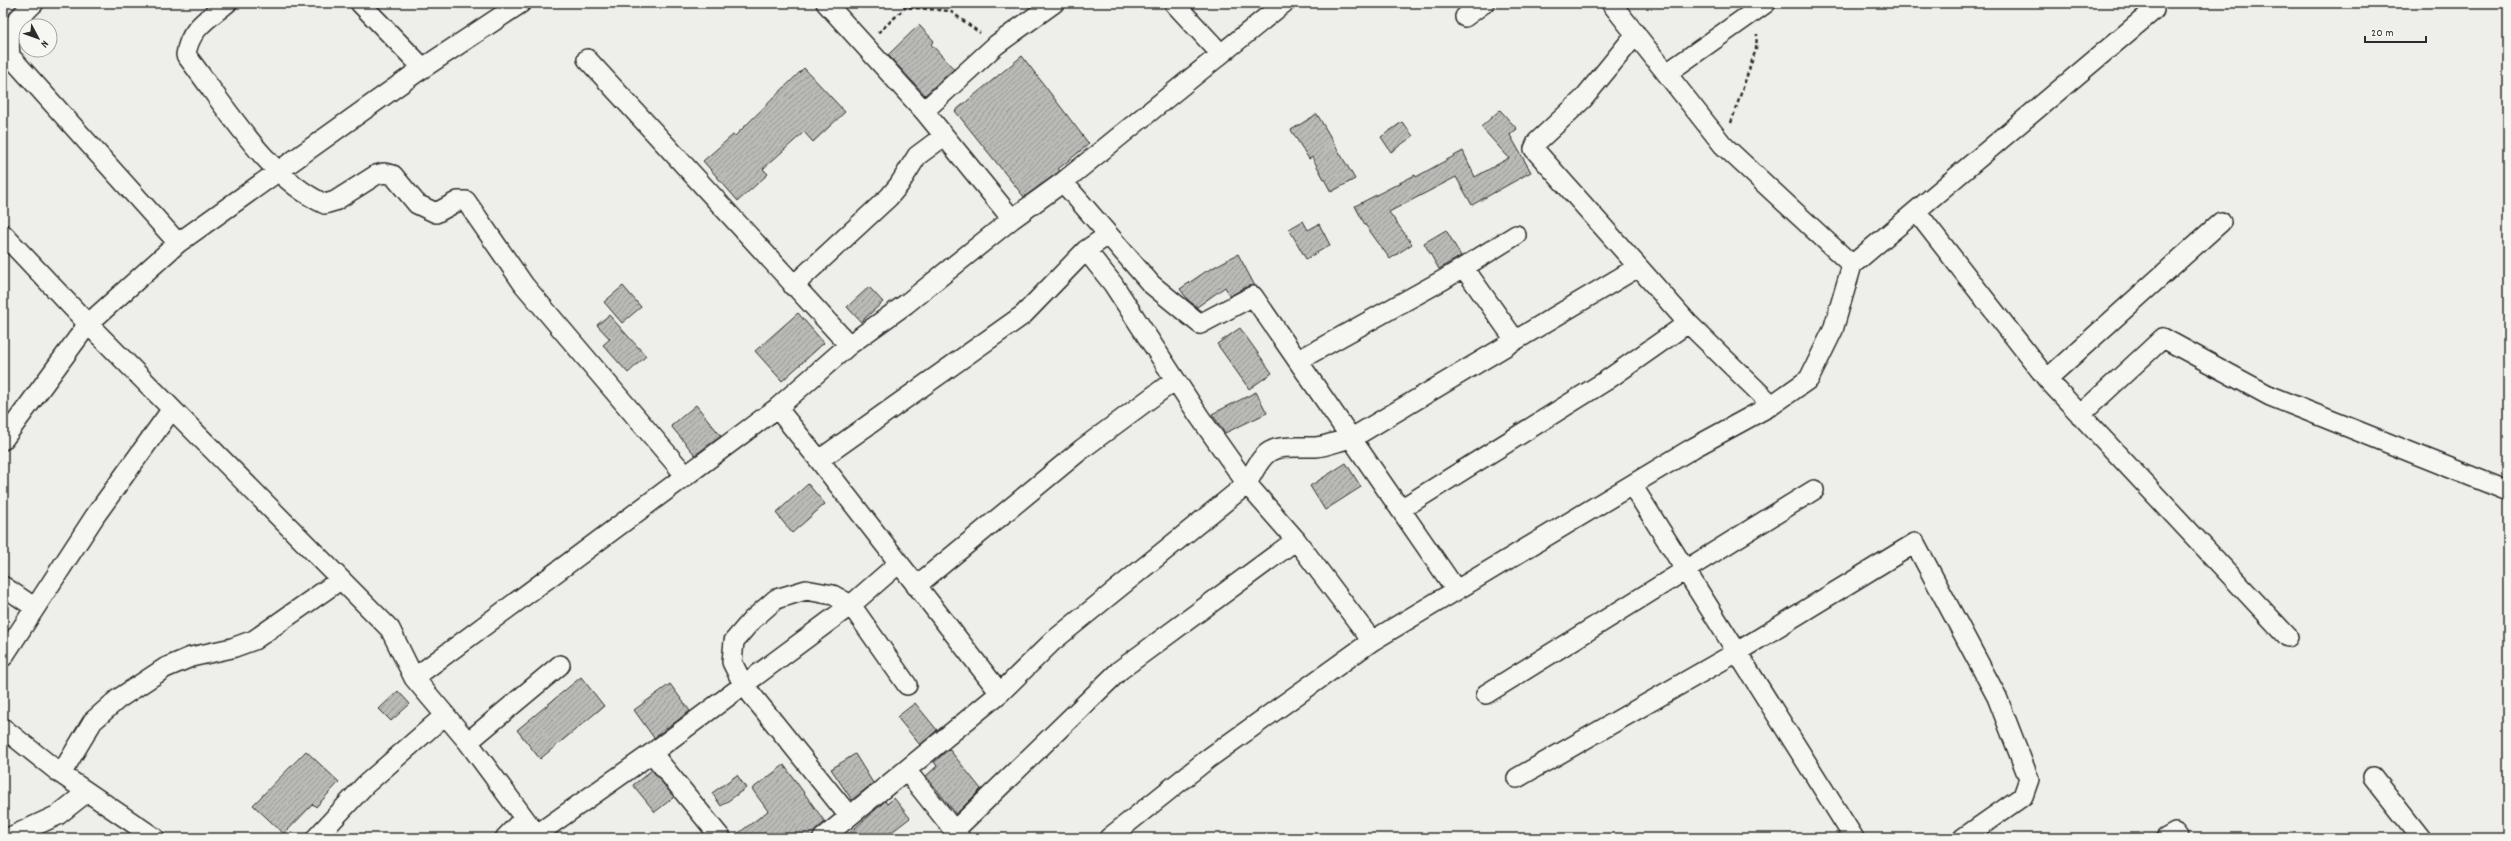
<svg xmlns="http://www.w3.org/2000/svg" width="2511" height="841" viewBox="0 0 2511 841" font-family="Dekko,sans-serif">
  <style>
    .building { fill: url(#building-hatch); stroke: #2b2b2b }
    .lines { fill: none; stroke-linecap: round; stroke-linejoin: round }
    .street-casing { stroke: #2b2b2b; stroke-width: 22 }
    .path { stroke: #2b2b2b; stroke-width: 2.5; stroke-dasharray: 4 3; stroke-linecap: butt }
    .street { stroke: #f6f6f2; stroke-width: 19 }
  </style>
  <defs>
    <pattern id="building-hatch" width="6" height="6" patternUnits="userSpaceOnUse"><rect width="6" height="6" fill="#babab7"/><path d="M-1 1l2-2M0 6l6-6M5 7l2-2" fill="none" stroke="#979795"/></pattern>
  </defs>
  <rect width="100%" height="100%" fill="#eeeeea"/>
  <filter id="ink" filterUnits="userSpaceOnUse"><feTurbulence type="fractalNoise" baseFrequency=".025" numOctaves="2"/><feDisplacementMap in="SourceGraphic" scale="8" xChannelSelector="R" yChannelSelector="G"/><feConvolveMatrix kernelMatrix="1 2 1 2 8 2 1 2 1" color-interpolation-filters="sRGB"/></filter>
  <g filter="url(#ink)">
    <!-- building -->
    <path class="building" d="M919,25L934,41L931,44L954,69L925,95L888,55Z
      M1022,56L1089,144L1058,169L1060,171L1024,197L955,111Z
      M804,68L845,112L813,142L804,132L763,169L768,174L738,201L703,161L733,135L735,136Z
      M1500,110L1517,129L1510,135L1531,172L1472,205L1456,177L1389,212L1412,244L1390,259L1364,223L1355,206L1415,175L1416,177L1463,151L1475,177L1509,158L1481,127Z
      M1317,114L1355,179L1331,192L1312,157L1309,159L1291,130Z
      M1402,122L1413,136L1391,152L1381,137Z
      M1303,221L1308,230L1319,224L1330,245L1306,259L1289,229Z
      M1446,230L1461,256L1439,269L1424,243Z
      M1238,254L1255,286H1248L1230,296L1225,287L1197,307L1188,300L1180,289L1205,272Z
      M623,286L641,307L622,323L604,302Z
      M869,287L883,302L861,322L847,307Z
      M798,313L824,343L782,381L755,351Z
      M609,315L646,356L628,373L603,345L610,339L597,325Z
      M1240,328L1272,373L1249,389L1217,344Z
      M1256,392L1267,413L1225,433L1212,414Z
      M696,405L721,436L695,455L671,426Z
      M1346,463L1361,487L1325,510L1310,486Z
      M808,484L825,504L792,533L776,513Z
      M581,677L604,706L540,759L517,730Z
      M670,684L690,711L654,738L634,710Z
      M398,691L410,704L391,721L379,709Z
      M915,703L937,730L920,745L897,717Z
      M949,749L981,789L956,814L926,776L937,766L934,762Z
      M306,751L339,782L316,807L313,804L284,834L253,805Z
      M855,754L873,783L852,800L831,769Z
      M784,765L825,822L816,830L812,838H732L768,811L752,789Z
      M652,770L674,797L655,812L633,785Z
      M737,775L746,788L721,806L712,793Z
      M894,798L910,818L884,838H844L885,801L887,804Z"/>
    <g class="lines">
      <defs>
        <path id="street" d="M34,3C14,23 7,27 10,56L178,243
          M227,3C208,19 189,29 186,55C224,104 267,178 325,204L335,201L376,175L384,173L393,175L417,204L436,213L458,201H466L524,285L686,476
          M360,3L423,68
          M826,3L924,111L1012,219
          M1174,3L1221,54
          M1611,3L1723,145L1852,265L2154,10
          M1465,17L1484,3
          M1636,34L1583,99L1537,142L1534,149L1688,323L1772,405
          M587,59L849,345
          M1667,73L1766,3
          M924,111L996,45L1054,3
          M1063,182L1151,284L1200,324L1253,296L1456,590
          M1916,211L2047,379L2221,222
          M3,234L88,324L390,629L414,678L468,742L539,838
          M1086,250L1113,284L1199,416L1247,484L1296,540L1372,641L1693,448L1772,405L1809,379L1833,330L1852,265
          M1464,268L1515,340
          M793,286L889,197L899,185L917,156L944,136
          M1299,360L1443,280L1516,235
          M2047,379L2288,637
          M777,408L819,460
          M2080,415L2163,338L2270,396L2508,491
          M3,440L88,324L178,243L417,72L521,3
          M1632,485L1854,838
          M1401,509L1607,380L1688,323
          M3,586L34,607
          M916,586L1082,449L1175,380
          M3,657L95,516L172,409
          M414,678L777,408L849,345L906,304L1012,219L1063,182L1284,3
          M1000,693L819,460L1023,315L1086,250L1108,235
          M1486,694L1814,490
          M3,728L61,774L155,838
          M468,742L560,665
          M652,753L721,838
          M906,770L960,838
          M61,774L93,721L118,699L165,668L191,657L232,648L254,640L340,580
          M2373,777L2421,838
          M1517,778L1737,652L1915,543L1997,697L2029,779L2023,796L1963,838
          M849,816L743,684L732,662L734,641L752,620L776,599L806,590L833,595L851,605L907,685
          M954,831L1120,670L1296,540
          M536,835L652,753L851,605L899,563
          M8,838L58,815L87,792
          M316,838L365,785L444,716
          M505,838L523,819
          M823,838L1000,693L1053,641L1247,484C1268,441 1273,448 1316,447C1327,446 1341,440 1352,438L1638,267
          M1109,838L1209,758L1372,641
          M2166,838L2175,833L2179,838"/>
      </defs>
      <!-- street casing -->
      <use href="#street" class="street-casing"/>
      <!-- path -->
      <path class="path" d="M906,3V7L950,11L980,33
        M878,33L906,7
        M1731,123L1756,49L1757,34"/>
      <!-- street -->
      <use href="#street" class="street"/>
    </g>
  </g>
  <!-- margin -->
  <rect width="2511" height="841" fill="none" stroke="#f6f6f2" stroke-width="16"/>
  <rect x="8" y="8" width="2495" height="825" fill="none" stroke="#2b2b2b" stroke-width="1.5" filter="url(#ink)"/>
  <!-- north arrow -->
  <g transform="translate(38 38) rotate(131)"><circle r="19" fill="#f6f6f2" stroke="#a5a5a2"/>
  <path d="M0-3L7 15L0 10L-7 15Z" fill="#2b2b2b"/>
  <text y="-6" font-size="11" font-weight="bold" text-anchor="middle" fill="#2b2b2b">N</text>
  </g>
  <!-- scale -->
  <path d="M2365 36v6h61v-6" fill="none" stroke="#2b2b2b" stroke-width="2"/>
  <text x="2371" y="36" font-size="12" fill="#2b2b2b" stroke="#f6f6f2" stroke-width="3" paint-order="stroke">20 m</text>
</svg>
